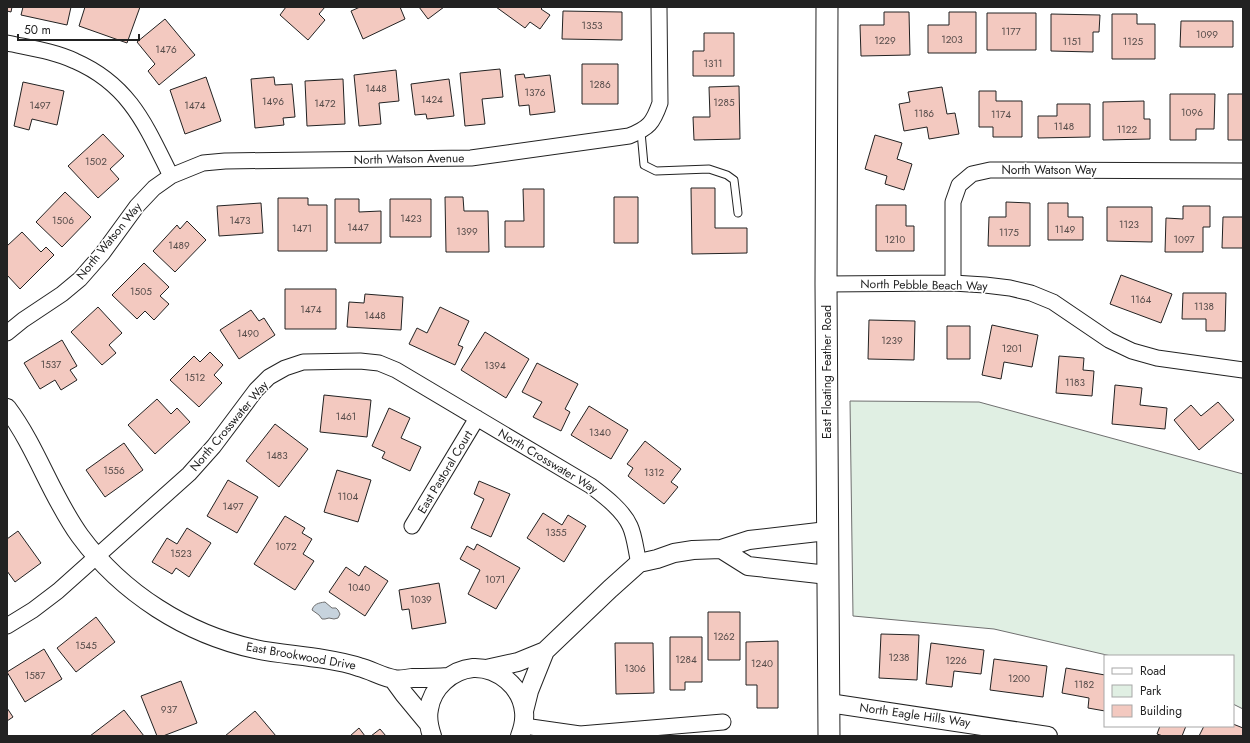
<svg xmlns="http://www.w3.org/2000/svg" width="1250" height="743" viewBox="0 0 1250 743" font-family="Jost,sans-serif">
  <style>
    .green { fill: #e0efe3; stroke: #6f6f6f }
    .water { fill: #c7d3dd; stroke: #6f6f6f }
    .building { fill: #f3c9c0; stroke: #222 }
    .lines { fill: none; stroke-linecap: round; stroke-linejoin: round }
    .service-casing { stroke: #222; stroke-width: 9 }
    .minor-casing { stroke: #222; stroke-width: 17 }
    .tertiary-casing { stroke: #222; stroke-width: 20 }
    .secondary-casing { stroke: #222; stroke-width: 23 }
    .service { stroke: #fff; stroke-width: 7 }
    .minor { stroke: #fff; stroke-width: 15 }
    .tertiary { stroke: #fff; stroke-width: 18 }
    .secondary { stroke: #fff; stroke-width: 21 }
    .labels { text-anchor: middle; stroke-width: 3; stroke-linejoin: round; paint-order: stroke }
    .number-label { font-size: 10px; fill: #564c4a }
    .street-label { font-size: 12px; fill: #222; stroke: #fff }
  </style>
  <rect width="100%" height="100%" fill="#fff"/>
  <!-- green -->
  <path class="green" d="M850,401L979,402L1243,474V709L1233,704V656H1111L994,629L853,616Z"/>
  <!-- water -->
  <path class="water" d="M325,602L332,608H336L338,610L340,614L338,618L334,619L329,618L325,619H322L319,615L312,610C314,604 318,603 325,602Z"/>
  <!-- building -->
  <path class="building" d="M7,7H12L11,12L7,11Z
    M23,7H71L67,25L21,15Z
    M85,7H140L127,43L79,26Z
    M286,7H325L319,14L325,20L308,40L280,15Z
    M360,7H400L405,19L363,39L351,11Z
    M419,7H444L428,19Z
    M496,7H543L541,9L550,15L540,29L530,22L525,28Z
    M563,11L622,12V40L562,39Z
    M884,12H909L910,55L861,56L860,25H884Z
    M949,12H976V53H928V25H949Z
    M987,13H1036V50H987Z
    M1051,14L1100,15L1099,32H1093V52L1051,51Z
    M1112,14H1137V24H1155V59H1112Z
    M165,19L195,55L159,85L148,71L155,64L137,42Z
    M1181,21H1233V47H1180Z
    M704,33H734V76H693V51H704Z
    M582,64H618V104H582Z
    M500,69L503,97L482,99L485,124L465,126L460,73Z
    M396,70L399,101L379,103L381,124L359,126L354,75Z
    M524,74L525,78L550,75L555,112L530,115L529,105L519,106L515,75Z
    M206,77L221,121L185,134L170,90Z
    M274,77L275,85L292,84L295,117L283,118L284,125L255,128L251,79Z
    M343,79L345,124L307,126L305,81Z
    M449,79L454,116L427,119L426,114L415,115L411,84Z
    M23,82L64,91L57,125L32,119L29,130L14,126Z
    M739,86L740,139L694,140L693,117H710L709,87Z
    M942,87L947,114L955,113L959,134L929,139L927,127L904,131L899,104L910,102L908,92Z
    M979,91H996V101H1022V137H993V127H979Z
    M1170,94H1215L1214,129H1196V140H1170Z
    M1228,94H1243V140H1228Z
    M1144,101V119H1150V139L1103,140V102Z
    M1057,104H1090V137L1038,138V116H1057Z
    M103,134L124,156L110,169L119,179L98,198L68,166Z
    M875,135L902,143L897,159L912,164L904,190L885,184L887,176L865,169Z
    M691,188H715V228H747V253L692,254Z
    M523,189H544V247H505V221H524Z
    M65,192L91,217L62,247L36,222Z
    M445,197H463L464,211H488L489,252H446Z
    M614,197H638V243H614Z
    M278,198H308V205H327V251H278Z
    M335,199H359V212L381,211V243H335Z
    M390,199H431V237H390Z
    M1006,202L1030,203V246H988L989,217H1006Z
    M261,203L263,233L219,236L217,206Z
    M1048,203H1068V217H1083V240H1048Z
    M876,205H906V226H914V251H876Z
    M1183,206H1210V227H1203V252H1165L1166,218L1183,219Z
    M1107,207H1152V242L1107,241Z
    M1223,217H1243V248H1222Z
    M187,221L206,240L175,272L153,251L177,225L180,229Z
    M22,232L41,252L46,247L54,255L20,289L7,275V246Z
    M144,263L169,287L160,296L169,304L154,320L145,311L137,319L112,295Z
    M1121,275L1172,294L1161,323L1110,304Z
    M285,289H336V329H285Z
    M1183,293H1226L1225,331H1206V319H1182Z
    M365,294L403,297L401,330L347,327L349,302L364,303Z
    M98,307L122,333L109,345L116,353L102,365L71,332Z
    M440,307L469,321L458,345L463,347L455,365L409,344L417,328L427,333Z
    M251,310L259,321L264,318L275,335L239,359L220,330Z
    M869,320L915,321L914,360L868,359Z
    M992,325L1038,335L1032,367L1004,362L1001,379L982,375Z
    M947,326H970V359H947Z
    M485,332L529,359L506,398L461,370Z
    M62,340L77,366L70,370L77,380L61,390L55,380L40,389L24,363Z
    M210,352L223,365L214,375L222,383L199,407L170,380L194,356L200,362Z
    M1059,356L1084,358L1083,370L1094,371L1092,396L1056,393Z
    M537,363L578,384L565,409L570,412L561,431L533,417L542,402L522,392Z
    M1115,385L1142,388L1140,405L1167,408L1165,429L1112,424Z
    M324,395L371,400L367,437L320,432Z
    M157,399L171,414L177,408L190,422L155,454L128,425Z
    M1218,402L1234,420L1199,450L1174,420L1191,405L1201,416Z
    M589,406L628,430L611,459L571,435Z
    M389,408L410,418L401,438L421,447L410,471L382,458L385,452L372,446Z
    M275,424L308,449L279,487L246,461Z
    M645,441L681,469L671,482L678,487L664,504L628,476L633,468L627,464Z
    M124,443L143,470L105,497L86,470Z
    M337,470L371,480L358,522L324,512Z
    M228,480L258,497L237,533L207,516Z
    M479,481L510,494L491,537L471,528L484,499L474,494Z
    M543,513L562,525L568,515L586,526L564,562L527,538Z
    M285,516L305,528L302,533L312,539L303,554L314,561L295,590L254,564Z
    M187,528L211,543L189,577L176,568L172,574L152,562L167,538L177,544Z
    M18,531L41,563L15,582L7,571V539Z
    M477,544L520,568L496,609L468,594L480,570L460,559L467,546L474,550Z
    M365,566L388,581L365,616L329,592L346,567L359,576Z
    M439,583L446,623L412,629L409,609L402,610L399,590Z
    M708,612H740V660H708Z
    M96,617L115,642L76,672L57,648Z
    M881,634L919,635L917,680L879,678Z
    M670,637H702V682H685V690H670Z
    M778,641V708H757V685H746V642Z
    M615,643H653L654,693L616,694Z
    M931,643L984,650L981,674L954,671L952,687L926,684Z
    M44,649L62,679L25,702L7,672Z
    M994,659L1047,666L1043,697L990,690Z
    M1066,668L1105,675V711L1088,708L1089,698L1062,693Z
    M181,681L197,723L163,736H157L141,696Z
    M7,708L13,717L7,721Z
    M124,710L144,736H90Z
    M255,711L276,736H225Z
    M1233,724L1243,728V736H1199L1204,726H1233Z
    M1160,726H1186L1182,736H1163L1157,734Z
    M359,728L365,736H350Z
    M380,729L386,736H371Z"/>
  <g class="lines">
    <defs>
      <path id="service" d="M641,132L644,165L656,171L709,169L727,175L734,180L738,213"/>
      <path id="minor" d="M7,43C30,48 54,51 75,61C130,85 146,126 171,176
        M953,283V202L959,185L972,174L990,170L1243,171
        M826,284L953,283L985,285L1010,288L1031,293L1053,302L1109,340L1132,351L1157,358L1243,370
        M7,333L23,320L62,294L80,279L102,254L137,206L154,188L171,176L203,163L225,161L471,158L629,136C649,128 653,123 660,103L659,7
        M412,526L477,418
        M7,626L33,610L58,591L189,474L214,446L256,390L269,377L285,368L303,362L360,361L379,363L396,370L591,486C604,496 623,510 630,526C635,537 636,552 639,563
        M524,726L580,734L723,722"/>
      <path id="tertiary" d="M7,408C37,448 51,496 80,536C122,593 186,634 255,649C278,654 301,655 324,659C336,661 348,663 359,667C371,670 382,677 394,679C399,680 406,679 412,678C424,678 436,678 448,677
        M721,549L748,566L828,575
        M486,669L518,662L545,651L610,589L639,563L657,559L674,553L693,550L721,549L749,540L827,531
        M393,679L404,694L428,723
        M829,703L1048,736
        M524,711L529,691L545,651
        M432,736C429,727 427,718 429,709C432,688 451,670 473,668C498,667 522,687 524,712C525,720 523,728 520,736"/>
      <path id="secondary" d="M827,7L826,284L829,736"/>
    </defs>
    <!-- service casing -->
    <use href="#service" class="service-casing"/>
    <!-- minor casing -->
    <use href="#minor" class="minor-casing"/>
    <!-- tertiary casing -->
    <use href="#tertiary" class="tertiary-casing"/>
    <!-- secondary casing -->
    <use href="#secondary" class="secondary-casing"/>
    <!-- service -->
    <use href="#service" class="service"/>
    <!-- minor -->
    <use href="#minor" class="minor"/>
    <!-- tertiary -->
    <use href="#tertiary" class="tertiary"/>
    <!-- secondary -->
    <use href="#secondary" class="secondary"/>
  </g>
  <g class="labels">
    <!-- number labels -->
    <g class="number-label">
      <text x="592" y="29">1353</text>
      <text x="1011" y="35">1177</text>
      <text x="1207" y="38">1099</text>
      <text x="952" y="43">1203</text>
      <text x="885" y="44">1229</text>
      <text x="1072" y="45">1151</text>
      <text x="1133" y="45">1125</text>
      <text x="166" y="53">1476</text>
      <text x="713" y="67">1311</text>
      <text x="600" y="88">1286</text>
      <text x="376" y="92">1448</text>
      <text x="535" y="96">1376</text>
      <text x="432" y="103">1424</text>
      <text x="273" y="105">1496</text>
      <text x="724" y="106">1285</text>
      <text x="325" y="107">1472</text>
      <text x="40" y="109">1497</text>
      <text x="195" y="109">1474</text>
      <text x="1192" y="116">1096</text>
      <text x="924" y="117">1186</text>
      <text x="1001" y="118">1174</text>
      <text x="1064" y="130">1148</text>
      <text x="1127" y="133">1122</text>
      <text x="96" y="165">1502</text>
      <text x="411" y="222">1423</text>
      <text x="63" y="224">1506</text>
      <text x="240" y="224">1473</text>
      <text x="1129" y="228">1123</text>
      <text x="358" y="231">1447</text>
      <text x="302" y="232">1471</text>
      <text x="1065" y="233">1149</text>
      <text x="467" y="235">1399</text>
      <text x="1009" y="236">1175</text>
      <text x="895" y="243">1210</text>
      <text x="1184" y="243">1097</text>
      <text x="179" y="249">1489</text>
      <text x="141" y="295">1505</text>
      <text x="1141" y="303">1164</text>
      <text x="1204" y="310">1138</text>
      <text x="311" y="313">1474</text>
      <text x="375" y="319">1448</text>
      <text x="248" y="337">1490</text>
      <text x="892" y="344">1239</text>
      <text x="1012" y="352">1201</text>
      <text x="51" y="368">1537</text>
      <text x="495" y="369">1394</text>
      <text x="195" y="381">1512</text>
      <text x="1075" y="386">1183</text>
      <text x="346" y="420">1461</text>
      <text x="600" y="436">1340</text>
      <text x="277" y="459">1483</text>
      <text x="114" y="474">1556</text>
      <text x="654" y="476">1312</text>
      <text x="348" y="500">1104</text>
      <text x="233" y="510">1497</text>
      <text x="556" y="536">1355</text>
      <text x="286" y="550">1072</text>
      <text x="181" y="557">1523</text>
      <text x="495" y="583">1071</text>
      <text x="359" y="591">1040</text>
      <text x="421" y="603">1039</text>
      <text x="724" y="640">1262</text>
      <text x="86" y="649">1545</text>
      <text x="899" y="661">1238</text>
      <text x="686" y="663">1284</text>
      <text x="956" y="664">1226</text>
      <text x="762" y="667">1240</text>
      <text x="635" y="672">1306</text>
      <text x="35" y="679">1587</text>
      <text x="1019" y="682">1200</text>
      <text x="1084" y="688">1182</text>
      <text x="169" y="713">937</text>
    </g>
    <!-- street labels -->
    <g class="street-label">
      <text transform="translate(409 159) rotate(-1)" y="4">North Watson Avenue</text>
      <text x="1049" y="174">North Watson Way</text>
      <text transform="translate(109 241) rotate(-51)" y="4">North Watson Way</text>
      <text transform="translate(924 285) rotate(1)" y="4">North Pebble Beach Way</text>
      <text transform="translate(827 372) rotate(-90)" y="4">East Floating Feather Road</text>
      <text transform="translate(229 426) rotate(-50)" y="4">North Crosswater Way</text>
      <text transform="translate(548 461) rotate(31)" y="4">North Crosswater Way</text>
      <text transform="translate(445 472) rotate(-59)" y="4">East Pastoral Court</text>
      <text transform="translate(301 656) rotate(10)" y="4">East Brookwood Drive</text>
      <text transform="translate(915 715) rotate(8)" y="4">North Eagle Hills Way</text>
    </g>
  </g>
  <!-- border -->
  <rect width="1250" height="743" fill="none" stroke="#222222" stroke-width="16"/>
  <!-- legend -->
  <rect x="1104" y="655" width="130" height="72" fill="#ffffff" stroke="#a7a7a7"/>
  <rect x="1112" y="668" width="20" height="6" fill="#ffffff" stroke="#a7a7a7"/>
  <text x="1140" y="675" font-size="12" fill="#222222">Road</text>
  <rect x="1112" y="685" width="20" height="12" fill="#e0efe3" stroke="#a7a7a7"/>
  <text x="1140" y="695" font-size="12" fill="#222222">Park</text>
  <rect x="1112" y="705" width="20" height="12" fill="#f3c9c0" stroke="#a7a7a7"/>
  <text x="1140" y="715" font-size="12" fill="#222222">Building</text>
  <!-- scale -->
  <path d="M18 34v6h121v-6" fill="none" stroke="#222222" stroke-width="2"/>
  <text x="24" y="34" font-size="12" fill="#222222" stroke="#ffffff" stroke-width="3" paint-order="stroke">50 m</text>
</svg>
